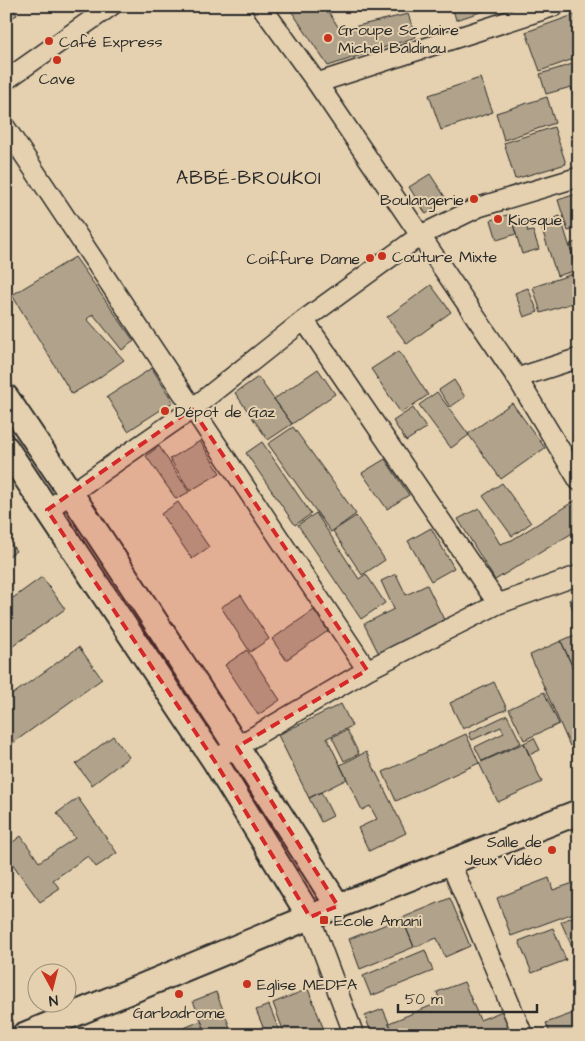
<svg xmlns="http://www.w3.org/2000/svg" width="585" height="1041" viewBox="0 0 585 1041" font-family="'Architects Daughter',sans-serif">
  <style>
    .building { fill: #b1a38b; stroke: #2b2b2b }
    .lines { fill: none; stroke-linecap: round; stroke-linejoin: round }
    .minor-casing { stroke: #2b2b2b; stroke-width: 22 }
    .tertiary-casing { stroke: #2b2b2b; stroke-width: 28 }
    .minor { stroke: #e5d1af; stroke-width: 19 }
    .tertiary { stroke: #e5d1af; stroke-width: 24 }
    .marked { fill: #d62828; fill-opacity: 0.2; stroke: #d62828; stroke-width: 4; stroke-dasharray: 10 6; stroke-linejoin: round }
    .poi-dot { fill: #c8321e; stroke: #e5d1af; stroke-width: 2 }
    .labels { text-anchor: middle; stroke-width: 4; stroke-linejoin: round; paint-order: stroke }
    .poi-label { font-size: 16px; fill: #2b2b2b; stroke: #e5d1af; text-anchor: start }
    .quarter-label { font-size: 19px; letter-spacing: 1px; fill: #2b2b2b; stroke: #e5d1af }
  </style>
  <rect width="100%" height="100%" fill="#e5d1af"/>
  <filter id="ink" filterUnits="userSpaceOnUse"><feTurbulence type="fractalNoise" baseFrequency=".02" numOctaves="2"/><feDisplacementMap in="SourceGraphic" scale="10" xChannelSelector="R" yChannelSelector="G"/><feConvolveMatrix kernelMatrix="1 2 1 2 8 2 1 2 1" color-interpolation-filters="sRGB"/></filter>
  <g filter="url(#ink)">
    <!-- building -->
    <path class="building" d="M6,6H11L17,15L6,21Z
      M288,6H325L340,30L408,14L416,37L328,66Z
      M452,6H499L456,20Z
      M579,13V57L540,71L526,32Z
      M579,62V113L571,87L546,94L540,74Z
      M480,78L493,112L441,130L429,95Z
      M547,97L555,123L504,140L496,113Z
      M554,127L566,164L515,179L504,143Z
      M6,145L15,158L6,165Z
      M430,174L447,200L426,214L409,187Z
      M579,193V228L568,231L558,200Z
      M510,214L516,234L497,240L491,220Z
      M560,216L577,270L557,276L540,223Z
      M525,220L528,232L533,231L539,249L522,254L513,224Z
      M579,241V269L578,270L570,244Z
      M75,257L134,341L122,350L93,314L87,319L124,360L97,379L72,394L12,295Z
      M579,272V301L541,313L533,287Z
      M431,285L451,312L407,344L387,317Z
      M528,288L538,312L524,317L515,293Z
      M399,351L428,395L401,413L371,369Z
      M152,368L173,402L128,431L107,397Z
      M318,369L335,394L292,424L274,399Z
      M258,377L292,424L268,440L235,393Z
      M454,380L465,397L450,407L439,390Z
      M437,392L469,435L451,448L419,405Z
      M512,403L545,448L501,479L468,434Z
      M413,408L426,428L406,441L393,421Z
      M293,427L356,514L331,532L268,444Z
      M200,441L220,473L190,491L170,459Z
      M262,442L311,514L295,525L246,453Z
      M159,446L189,492L176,499L146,456Z
      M385,459L409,495L387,509L362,473Z
      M502,483L531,523L512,536L483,496Z
      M579,498V529L495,580L458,519L479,508L500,544L512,540Z
      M178,502L209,547L192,559L161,514Z
      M316,513L359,579L366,574L385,603L361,619L298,525Z
      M356,516L385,560L362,575L333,531Z
      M431,528L454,568L431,581L408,541Z
      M6,537L16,551L6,558Z
      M396,574L406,595L427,585L447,626L381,658L364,624L394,609L381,581Z
      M42,577L65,609L6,651V603Z
      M241,595L269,639L250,652L221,607Z
      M579,595V623L569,600Z
      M314,610L328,631L286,660L272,639Z
      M579,633V676L577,677L561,641Z
      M561,641L579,681V742L570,746L530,655Z
      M79,647L102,679L10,745L6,739V699Z
      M247,650L280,700L258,715L225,665Z
      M494,682L507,709L463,729L450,703Z
      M544,692L559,724L524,740L509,709Z
      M341,704L352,726L327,738L347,779L309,798L278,735Z
      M507,715L521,743L482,761L475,747L504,733L501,727L472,740L469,733Z
      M347,730L359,754L344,761L332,737Z
      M466,734L479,763L396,801L383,772Z
      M113,736L129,757L92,785L76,764Z
      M534,738L540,750L529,755L524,743Z
      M524,743L542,782L498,802L479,763Z
      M366,752L406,833L369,851L358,828L377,819L370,806L362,810L340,765Z
      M321,792L333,816L321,822L309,798Z
      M78,798L117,853L96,867L88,856L53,880L60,889L40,902L6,855V847L21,836L39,862L75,838L57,813Z
      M549,878L553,890L579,881V911L511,936L497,898Z
      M450,898L470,946L445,957L437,938L414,947L402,918Z
      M579,914V946L573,949L561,922Z
      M402,918L414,947L360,969L349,939Z
      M553,928L566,960L532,973L519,941Z
      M425,950L433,971L371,996L363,976Z
      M464,982L480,1020L505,1010L515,1035H394L389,1023L440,1002L437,992Z
      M308,989L326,1035H285L273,1003Z
      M216,992L233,1035H207L193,1001Z
      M269,1005L281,1035H245L263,1027L256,1010Z
      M383,1009L394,1035H372L365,1016Z
      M579,1011V1035H551L546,1023Z
      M201,1021L207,1035H167Z"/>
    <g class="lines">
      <defs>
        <path id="minor" d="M261,6L317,83L517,378L579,481
          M6,80L111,6
          M317,83L555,6
          M6,128L367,670
          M304,320L498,604
          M517,378L579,358
          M47,510L192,409L304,320L421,235L479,207L579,177
          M214,760L367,670L498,604L579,575
          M450,862L523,1035
          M310,917L354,1035"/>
        <path id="tertiary" d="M6,397C120,565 230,735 338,906
          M6,448L214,760L310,917
          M24,1035L310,917L579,812"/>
      </defs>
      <!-- minor casing -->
      <use href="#minor" class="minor-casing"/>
      <!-- tertiary casing -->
      <use href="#tertiary" class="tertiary-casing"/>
      <!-- minor -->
      <use href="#minor" class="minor"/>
      <!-- tertiary -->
      <use href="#tertiary" class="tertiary"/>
    </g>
  </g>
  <!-- marked area -->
  <path class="marked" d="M192,409L367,670L237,747L338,906L310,917L214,760L47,510Z"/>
  <!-- markers -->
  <g class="poi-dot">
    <circle cx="328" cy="38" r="5"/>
    <circle cx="49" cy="41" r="5"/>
    <circle cx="57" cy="60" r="5"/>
    <circle cx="474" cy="199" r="5"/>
    <circle cx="498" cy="219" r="5"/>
    <circle cx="382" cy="256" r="5"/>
    <circle cx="370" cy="258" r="5"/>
    <circle cx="165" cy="411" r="5"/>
    <circle cx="552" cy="850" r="5"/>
    <rect x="319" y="915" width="10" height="10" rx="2.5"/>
    <circle cx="247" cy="984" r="5"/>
    <circle cx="179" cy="994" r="5"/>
  </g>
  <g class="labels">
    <!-- poi labels -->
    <g class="poi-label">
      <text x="338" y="35">Groupe Scolaire<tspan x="338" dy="18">Michel Baldinau</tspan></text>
      <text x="59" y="47">Café Express</text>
      <text x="57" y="84" text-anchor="middle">Cave</text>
      <text x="464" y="205" text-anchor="end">Boulangerie</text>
      <text x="508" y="225">Kiosque</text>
      <text x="392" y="262">Couture Mixte</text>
      <text x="360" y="264" text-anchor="end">Coiffure Dame</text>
      <text x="175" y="417">Dépot de Gaz</text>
      <text x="542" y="847" text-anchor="end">Salle de<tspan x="542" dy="18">Jeux Vidéo</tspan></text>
      <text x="334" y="926">Ecole Amani</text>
      <text x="257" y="990">Eglise MEDFA</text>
      <text x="179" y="1018" text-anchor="middle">Garbadrome</text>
    </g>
    <!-- quarter labels -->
    <g class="quarter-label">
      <text x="249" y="184">ABBÉ-BROUKOI</text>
    </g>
  </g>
  <!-- margin -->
  <rect width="585" height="1041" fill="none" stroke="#e5d1af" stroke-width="25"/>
  <rect x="12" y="12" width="560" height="1016" fill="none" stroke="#2b2b2b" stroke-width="2" filter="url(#ink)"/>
  <!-- north arrow -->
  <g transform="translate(52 988) rotate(173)"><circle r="24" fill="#e5d1af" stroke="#9b8f7a"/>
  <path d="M0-4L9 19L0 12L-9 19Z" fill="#c8321e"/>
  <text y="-8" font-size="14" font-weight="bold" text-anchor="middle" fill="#2b2b2b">N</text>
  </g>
  <!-- scale -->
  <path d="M398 1004v8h139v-8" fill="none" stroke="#2b2b2b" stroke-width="2.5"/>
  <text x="405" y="1004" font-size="15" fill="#2b2b2b" stroke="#e5d1af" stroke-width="4" paint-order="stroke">50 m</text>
</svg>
